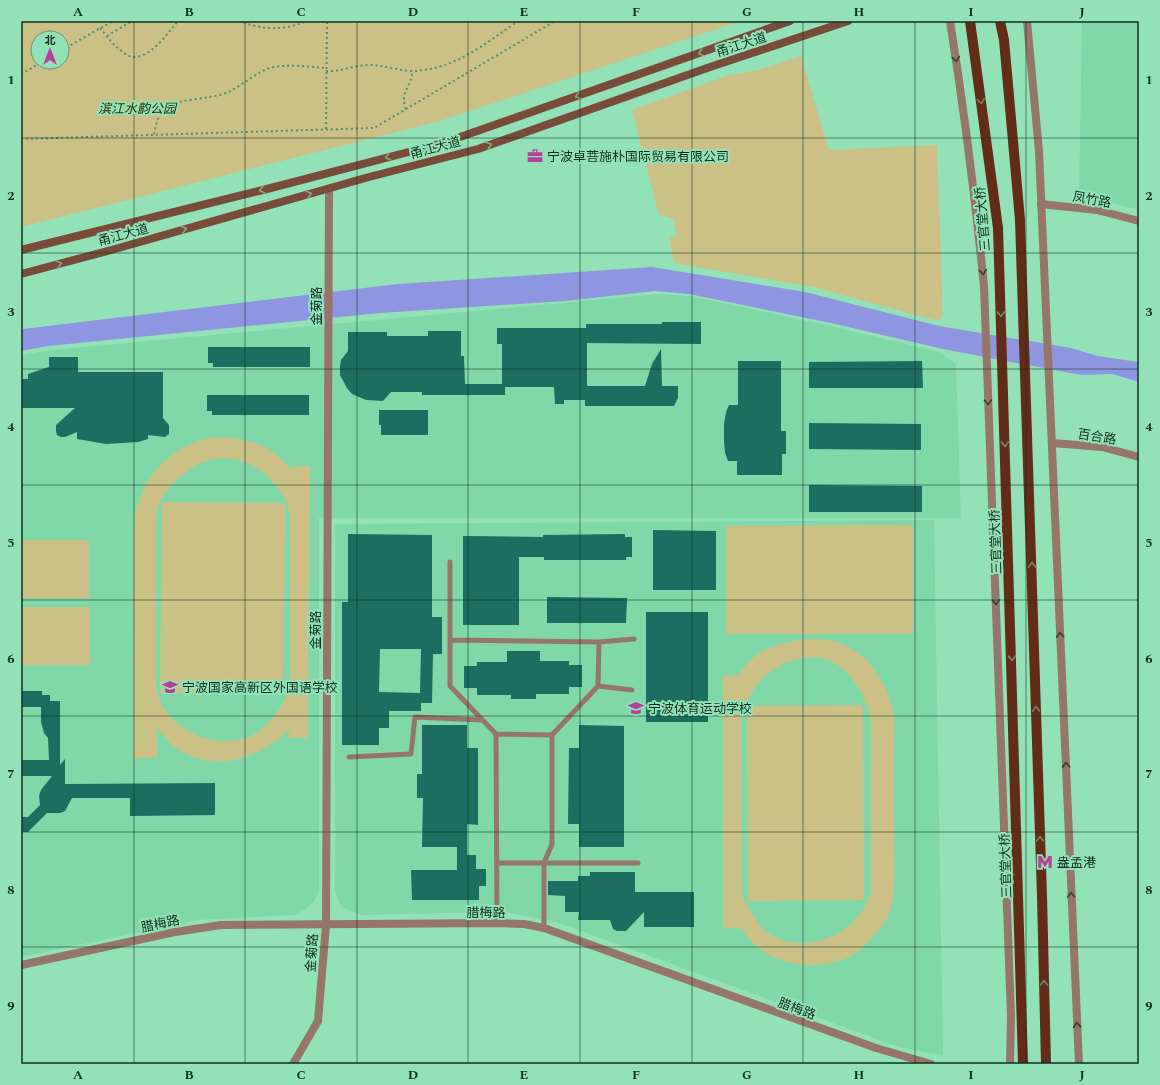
<svg xmlns="http://www.w3.org/2000/svg" width="1160" height="1085" viewBox="0 0 1160 1085" font-family="Spectral,'Noto Sans SC',serif">
  <style>
    .built { fill: #80d8a9 }
    .green { fill: #cbc187; fill-rule: evenodd }
    .water { fill: #8e95e1 }
    .building { fill: #1b6e60; fill-rule: evenodd }
    .lines { fill: none; stroke-linecap: round; stroke-linejoin: round }
    .path { stroke: #548c6d; stroke-width: 2; stroke-dasharray: 2 3; stroke-linecap: butt }
    .service { stroke: #96756a; stroke-width: 5 }
    .minor { stroke: #96756a; stroke-width: 8 }
    .tertiary { stroke: #96756a; stroke-width: 8 }
    .secondary { stroke: #784b3b; stroke-width: 8 }
    .primary { stroke: #622c19; stroke-width: 10 }
    .primary-bridge { stroke: #622c19; stroke-width: 10 }
    .oneway { stroke: #88a585 }
    .oneway2 { stroke: #314132 }
    .oneway3 { stroke: #7a8668 }
    .grid { fill: none; stroke: #0f301f; stroke-width: 1; stroke-opacity: 0.55 }
    .labels { text-anchor: middle; stroke-width: 4; stroke-linejoin: round; paint-order: stroke }
    .street-label { font-size: 13px; fill: #0f301f; stroke: #93e1b6 }
    .park-label { font-size: 13px; font-style: italic; fill: #342d04; stroke: #93e1b6 }
    .poi-label { font-size: 13px; fill: #0f301f; stroke: #93e1b6; text-anchor: start }
    .neatline { fill: none; stroke: #0f301f; stroke-width: 1.5 }
    .grid-label { font-size: 13px; text-anchor: middle; font-weight: bold; fill: #0f301f }
  </style>
  <rect width="100%" height="100%" fill="#93e1b6"/>
  <!-- built -->
  <path class="built" d="M1082,21H1139V210L1079,194Z
    M659,294L691,296L830,326L939,352L956,364L961,518H319V890L315,900L307,908L295,915L197,920L21,957V355L51,350Z
    M934,520L943,1055L915,1051L893,1045L562,924L506,912L362,915L341,907L335,891V524Z"/>
  <!-- green -->
  <path class="green" d="M21,21H741L440,121L21,227ZM38,38H62V62H38Z
    M801,56L829,150L937,145L943,316L938,321L813,287L674,263L669,237L677,236L674,219L659,215L632,110L729,75L758,70Z
    M216,437C246,438 272,444 291,470L292,466H310L308,738H289V730C262,756 222,771 186,754C174,749 165,738 157,727V758H133L134,514C139,502 143,488 151,477C161,461 180,448 197,441C203,439 210,438 216,437ZM227,458L245,462L265,473L278,488L287,503L290,516V687C282,707 270,728 248,737C212,751 164,727 156,689V516C160,491 186,466 211,460C216,458 222,459 227,458Z
    M162,502L285,503L283,694L160,693Z
    M913,525V634H726V526Z
    M21,540H89V598H21Z
    M22,607H90V665H21Z
    M805,639C816,639 828,638 838,642C869,653 888,684 894,716C896,726 894,739 894,749C894,772 894,796 894,819C894,846 899,894 887,918C884,925 877,932 872,937C866,945 858,953 849,957C822,970 785,967 760,949C752,944 747,936 742,929L723,928V676L738,675C744,668 750,660 757,655C769,646 791,641 805,639ZM809,657C813,657 817,657 821,658C844,662 861,688 868,708C870,714 870,721 871,727V893C868,899 866,905 863,910C842,939 803,954 770,934C757,926 748,908 742,894L741,722C751,683 768,664 809,657Z
    M863,705L864,900L748,901L747,706Z"/>
  <!-- water -->
  <path class="water" d="M652,267L805,292L939,326L1071,348L1098,356L1138,362H1139V382L1113,374L1081,375L943,349L831,323L689,294L655,291L565,301L380,313L48,346L21,351V330L23,329L398,284Z"/>
  <!-- building -->
  <path class="building" d="M662,322H701V344L587,343V386H645L652,364L661,349L662,386H678V398L674,406H585V400H564V404H555L554,387H505V395H422V392H391L383,401L366,400L352,394L347,388L340,375V366L341,360L348,351V332H387V336H428V331H461V356H464L465,384H502V344H497V328H586V324H662Z
    M208,347H310V367H213V363H208Z
    M49,357H78V372H163V418L169,425V434L165,437L148,435V439L138,442L106,444L77,439V432L65,437H61L57,435L56,431V425L75,408H21V379H28V374L49,367Z
    M738,361H781V431H786V454H782V475H737V461H728L725,453L724,441V424L726,412L729,405H738Z
    M922,361L923,388H809V362Z
    M207,395H309V415H212V411H207Z
    M379,410H428V435H381V425H379Z
    M809,423L921,424V450L809,449Z
    M809,485L922,486V512H809Z
    M653,530L716,531V590H653Z
    M348,534L432,535V617H442V654H433L432,703H421V711H389V728H379V745H342V602H348ZM380,649H421L420,693L379,692Z
    M625,534V537H632V557H626V560H544V557H519V625H463V536L543,537V535Z
    M547,597L627,598L626,623H547Z
    M646,612H708V722H646Z
    M507,651H540V661H569V665H582V687H569V694H536V699H511V695H477V688H464V666H477V662H507Z
    M21,691H42V695H50V701H60V765L65,759V784L215,783V815L130,816V798H72L65,811L60,813H47L28,832H21V817H28L40,805L39,796L41,790L52,776H21V760H49L48,738L44,733L41,722V707H21Z
    M422,725H467V748H478V825L467,824V855H476V869H486V886H479V900H412L411,870H457V847H422L423,798H417V774H422Z
    M579,725L624,726V847H579V824H568L569,748H579Z
    M590,872H635V892H694V927H644V912L626,931H617L613,929L610,920H578L579,912H565V896L548,895V881H578V876H590Z"/>
  <g class="lines">
    <!-- path -->
    <path class="path" d="M239,21C263,30 283,31 307,21
      M100,28C108,38 116,48 127,55C146,65 168,33 178,21
      M107,36L132,21
      M62,50L113,21
      M326,71C341,72 354,65 369,65C383,65 397,70 411,71C415,72 420,70 424,70C460,65 489,41 518,21
      M21,74L42,62
      M406,109C399,92 412,87 412,72
      M326,129L327,21
      M154,134C156,125 158,113 166,107C178,99 209,99 223,94C241,88 257,70 274,67C292,64 309,67 326,68
      M21,139L374,128L555,21"/>
    <!-- service -->
    <path class="service" d="M450,562V686L496,734
      M450,640L599,642L634,639
      M598,686L632,690
      M552,735L598,686L599,642
      M349,757L411,754L415,717L482,720
      M497,863H638
      M497,923L496,734L552,735V844L544,863V928"/>
    <!-- minor -->
    <path class="minor" d="M1041,204L1097,210L1139,221
      M1052,443L1102,447L1139,457
      M293,1064L318,1021L326,925L329,189"/>
    <!-- tertiary -->
    <path class="tertiary" d="M950,21C964,109 975,197 984,286L1011,1016L1010,1064
      M1027,21L1039,151L1079,1064
      M21,965L175,932L221,925L497,923L524,924L544,928L876,1048L931,1064"/>
    <!-- secondary -->
    <path class="secondary" d="M21,250L267,189L443,143L790,21
      M21,274L115,249L369,177L478,149L710,67L848,21"/>
    <!-- primary -->
    <path class="primary" d="M970,21L998,228L1023,1064"/>
    <!-- primary-bridge -->
    <path class="primary-bridge" d="M1000,21L1004,40L1020,220L1042,896L1046,1064"/>
  </g>
  <!-- one-way arrows -->
  <defs><path id="oneway-chevron" d="M-2-3.5L2.5 0L-2 3.5" fill="none" stroke-width="1.6" stroke-linecap="round" stroke-linejoin="round"/></defs>
  <g class="oneway">
    <use href="#oneway-chevron" transform="translate(701 53) rotate(161)"/>
    <use href="#oneway-chevron" transform="translate(578 96) rotate(161)"/>
    <use href="#oneway-chevron" transform="translate(489 145) rotate(-19)"/>
    <use href="#oneway-chevron" transform="translate(388 157) rotate(165)"/>
    <use href="#oneway-chevron" transform="translate(262 190) rotate(166)"/>
    <use href="#oneway-chevron" transform="translate(309 194) rotate(-16)"/>
    <use href="#oneway-chevron" transform="translate(184 229) rotate(-16)"/>
    <use href="#oneway-chevron" transform="translate(59 264) rotate(-15)"/>
  </g>
  <g class="oneway2">
    <use href="#oneway-chevron" transform="translate(956 59) rotate(81)"/>
    <use href="#oneway-chevron" transform="translate(983 272) rotate(84)"/>
    <use href="#oneway-chevron" transform="translate(988 402) rotate(88)"/>
    <use href="#oneway-chevron" transform="translate(996 602) rotate(88)"/>
    <use href="#oneway-chevron" transform="translate(1060 635) rotate(-93)"/>
    <use href="#oneway-chevron" transform="translate(1066 765) rotate(-93)"/>
    <use href="#oneway-chevron" transform="translate(1071 895) rotate(-93)"/>
    <use href="#oneway-chevron" transform="translate(1077 1025) rotate(-93)"/>
  </g>
  <g class="oneway3">
    <use href="#oneway-chevron" transform="translate(981 101) rotate(82)"/>
    <use href="#oneway-chevron" transform="translate(1001 314) rotate(88)"/>
    <use href="#oneway-chevron" transform="translate(1005 444) rotate(88)"/>
    <use href="#oneway-chevron" transform="translate(1032 565) rotate(-92)"/>
    <use href="#oneway-chevron" transform="translate(1012 658) rotate(88)"/>
    <use href="#oneway-chevron" transform="translate(1036 709) rotate(-92)"/>
    <use href="#oneway-chevron" transform="translate(1040 839) rotate(-92)"/>
    <use href="#oneway-chevron" transform="translate(1044 983) rotate(-91)"/>
  </g>
  <!-- grid -->
  <path class="grid" d="M134,21V1064M245,21V1064M357,21V1064M468,21V1064M580,21V1064M692,21V1064M803,21V1064M915,21V1064M1026,21V1064M21,138H1139M21,253H1139M21,369H1139M21,485H1139M21,600H1139M21,716H1139M21,832H1139M21,947H1139"/>
  <!-- icons -->
  <defs>
    <symbol id="office-bare" viewBox="-9 -9 18 18"><path d="M-6-3h4V-5.5h4V-3h4V5H-6ZM-1-4.5V-3h2v-1.5ZM-6 0V1H6V0Z" fill="#b54097" stroke="#93e1b6" stroke-width="2.5" paint-order="stroke"/></symbol>
    <symbol id="school-bare" viewBox="-9 -9 18 18"><path d="M0-5L7-2L0 1L-7-2ZM-4 1L0 2.5L4 1V4Q0 6-4 4Z" fill="#b54097" stroke="#93e1b6" stroke-width="2.5" paint-order="stroke"/></symbol>
    <symbol id="metro-bare" viewBox="-9 -9 18 18"><path d="M-5.5 5V-5H-3L0 0L3-5H5.5V5H3V-.5L0 4L-3-.5V5Z" fill="#b54097" stroke="#93e1b6" stroke-width="2.5" paint-order="stroke"/></symbol>
  </defs>
  <g fill-rule="evenodd">
    <use href="#office-bare" x="524" y="145" width="22" height="22"/>
    <use href="#school-bare" x="159" y="676" width="22" height="22"/>
    <use href="#school-bare" x="625" y="697" width="22" height="22"/>
    <use href="#metro-bare" x="1034" y="851" width="22" height="22"/>
  </g>
  <g class="labels">
    <!-- street labels -->
    <g class="street-label">
      <text transform="translate(741 44) rotate(-18)" y="5">甬江大道</text>
      <text transform="translate(435 147) rotate(-15)" y="5">甬江大道</text>
      <text transform="translate(1092 199) rotate(10)" y="5">凤竹路</text>
      <text transform="translate(982 219) rotate(-95)" y="5">三官堂大桥</text>
      <text transform="translate(123 234) rotate(-15)" y="5">甬江大道</text>
      <text transform="translate(316 306) rotate(-90)" y="5">金菊路</text>
      <text transform="translate(1097 436) rotate(9)" y="5">百合路</text>
      <text transform="translate(995 542) rotate(-92)" y="5">三官堂大桥</text>
      <text transform="translate(315 630) rotate(-90)" y="5">金菊路</text>
      <text transform="translate(1005 866) rotate(-92)" y="5">三官堂大桥</text>
      <text x="486" y="917">腊梅路</text>
      <text transform="translate(160 923) rotate(-12)" y="5">腊梅路</text>
      <text transform="translate(311 953) rotate(-86)" y="5">金菊路</text>
      <text transform="translate(797 1008) rotate(20)" y="5">腊梅路</text>
    </g>
    <!-- park labels -->
    <g class="park-label">
      <text x="137" y="113">滨江水韵公园</text>
    </g>
    <!-- poi labels -->
    <g class="poi-label">
      <text x="547" y="161">宁波卓菩施朴国际贸易有限公司</text>
      <text x="182" y="692">宁波国家高新区外国语学校</text>
      <text x="648" y="713">宁波体育运动学校</text>
      <text x="1057" y="867">盎孟港</text>
    </g>
  </g>
  <!-- border -->
  <rect width="1160" height="1085" fill="none" stroke="#93e1b6" stroke-width="44"/>
  <!-- north arrow -->
  <g transform="translate(50 50)"><circle r="19" fill="#93e1b6" stroke="#5e9a7a"/>
  <path d="M0-3L7 15L0 10L-7 15Z" fill="#b54097"/>
  <text y="-6" font-size="11" font-weight="bold" text-anchor="middle" fill="#0f301f">北</text>
  </g>
  <rect x="22" y="22" width="1116" height="1041" class="neatline"/>
  <g class="grid-label">
    <text x="78" y="16">A</text>
    <text x="189" y="16">B</text>
    <text x="301" y="16">C</text>
    <text x="413" y="16">D</text>
    <text x="524" y="16">E</text>
    <text x="636" y="16">F</text>
    <text x="747" y="16">G</text>
    <text x="859" y="16">H</text>
    <text x="971" y="16">I</text>
    <text x="1082" y="16">J</text>
    <text x="11" y="84">1</text>
    <text x="1149" y="84">1</text>
    <text x="11" y="200">2</text>
    <text x="1149" y="200">2</text>
    <text x="11" y="316">3</text>
    <text x="1149" y="316">3</text>
    <text x="11" y="431">4</text>
    <text x="1149" y="431">4</text>
    <text x="11" y="547">5</text>
    <text x="1149" y="547">5</text>
    <text x="11" y="663">6</text>
    <text x="1149" y="663">6</text>
    <text x="11" y="778">7</text>
    <text x="1149" y="778">7</text>
    <text x="11" y="894">8</text>
    <text x="1149" y="894">8</text>
    <text x="11" y="1010">9</text>
    <text x="1149" y="1010">9</text>
    <text x="78" y="1079">A</text>
    <text x="189" y="1079">B</text>
    <text x="301" y="1079">C</text>
    <text x="413" y="1079">D</text>
    <text x="524" y="1079">E</text>
    <text x="636" y="1079">F</text>
    <text x="747" y="1079">G</text>
    <text x="859" y="1079">H</text>
    <text x="971" y="1079">I</text>
    <text x="1082" y="1079">J</text>
  </g>
</svg>
